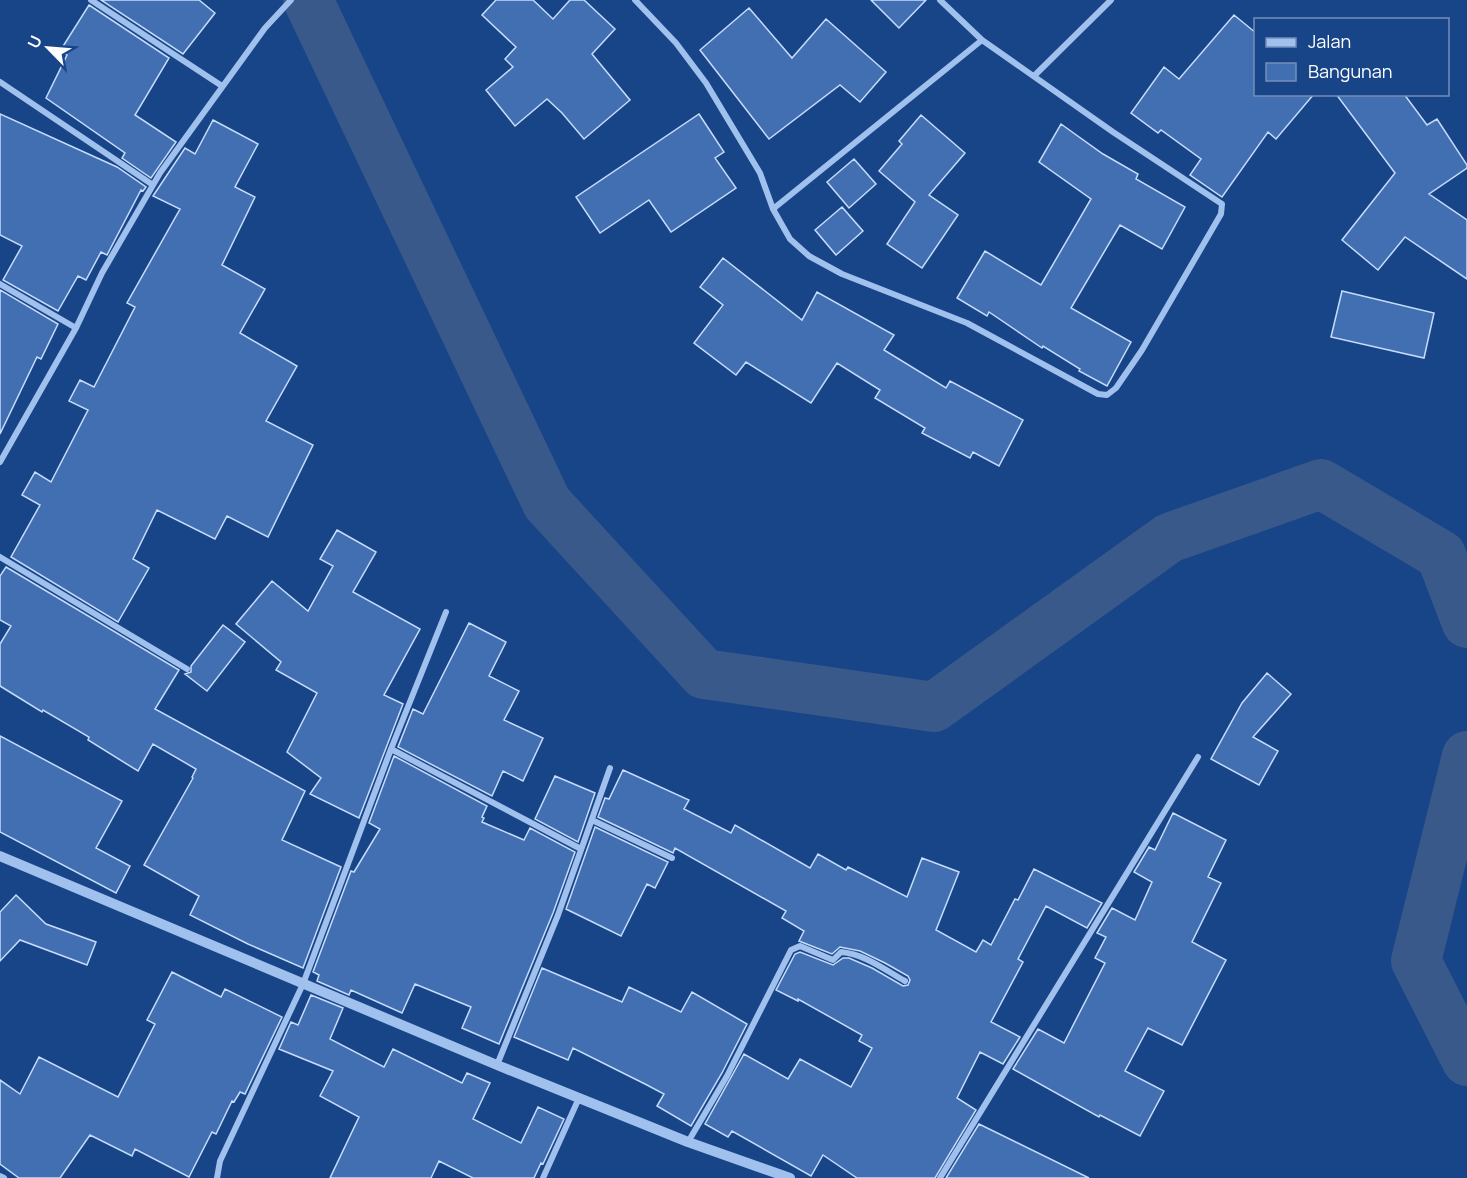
<svg xmlns="http://www.w3.org/2000/svg" width="1467" height="1178" viewBox="0 0 1467 1178" font-family="Manrope,sans-serif">
  <style>
    .lines { fill: none; stroke-linecap: round; stroke-linejoin: round }
    .river { stroke: #39598b; stroke-width: 50 }
    .building { fill: #416fb2; stroke: #c6dcfa; stroke-width: 1.5 }
    .minor { stroke: #a0c0ed; stroke-width: 6 }
    .tertiary { stroke: #a0c0ed; stroke-width: 10 }
  </style>
  <rect width="100%" height="100%" fill="#184588"/>
  <g class="lines">
    <!-- river -->
    <path class="river" d="M308,0L547,503L704,674L934,707L1169,538L1321,484L1441,555L1467,623
      M1467,756L1416,961L1467,1061"/>
  </g>
  <!-- building -->
  <path class="building" d="M101,0H199L215,13L183,54Z
    M496,0H533L553,19L570,0H584L615,29L592,54L630,100L584,139L562,113L547,99L515,126L486,90L513,67L505,59L516,47L482,15Z
    M871,0H926L899,28Z
    M89,5L169,58L135,115L176,142L151,178L122,158L125,153L46,98L67,55L60,51Z
    M749,8L792,58L826,19L886,72L860,102L840,85L769,139L700,50Z
    M1234,15L1256,33V94H1314L1276,139L1268,132L1222,197L1190,175L1201,159L1161,130L1158,133L1131,113L1164,67L1179,79Z
    M1336,94H1404L1427,125L1437,119L1467,165V168L1429,194L1467,220V279L1405,237L1378,270L1342,240L1395,173Z
    M0,114L117,167L146,187L143,191L141,190L107,255L101,252L86,280L78,276L58,311L3,280L22,246L0,235Z
    M699,114L724,152L715,158L736,188L671,232L649,200L600,233L576,197Z
    M921,115L965,153L929,195L958,215L922,268L887,244L915,202L879,171L902,144L899,141Z
    M213,120L258,144L235,187L255,197L222,265L265,289L240,333L297,366L266,421L313,445L268,537L227,516L215,539L157,510L133,559L149,568L118,622L11,557L40,505L22,495L35,472L51,482L88,410L69,401L80,380L94,387L135,307L127,303L180,209L153,196L185,148L195,154Z
    M1061,124L1103,154L1138,174L1136,179L1185,207L1162,249L1120,225L1071,308L1131,342L1107,386L1079,371L1080,369L1043,346L1042,348L989,312L987,316L957,298L985,251L1041,285L1091,199L1039,162Z
    M854,159L876,184L849,208L827,182Z
    M842,207L863,231L836,255L815,230Z
    M723,258L802,320L817,292L894,335L884,350L946,388L950,381L1023,420L999,466L973,452L970,458L922,433L925,428L875,398L880,390L837,363L811,403L746,362L736,375L694,343L723,305L700,287Z
    M0,290L58,324L41,359L37,357L0,434Z
    M1342,291L1434,313L1424,358L1331,337Z
    M337,530L376,552L353,592L420,629L384,695L403,704L359,818L310,794L321,778L287,752L317,693L276,670L281,662L236,624L272,581L308,611L333,566L320,559Z
    M6,567L179,670L155,709L305,791L282,840L341,867L303,968L248,944L190,915L199,896L144,865L193,778L192,777L196,769L153,744L138,771L88,740L89,737L43,710L42,712L0,686V644L11,626L0,620V576Z
    M469,623L506,642L489,676L519,691L504,720L543,738L523,781L503,771L492,796L398,747L413,709L423,714Z
    M223,625L245,642L207,691L185,674L191,672V666Z
    M1267,673L1291,694L1253,737L1278,751L1259,785L1211,759L1242,703Z
    M0,736L122,801L96,848L130,866L116,893L0,832Z
    M394,756L487,806L482,817L484,818L482,822L524,840L530,828L575,852L553,913L499,1044L462,1028L471,1007L415,984L402,1013L351,990L349,995L317,981L319,975L313,972L351,871L354,872L380,829L369,823Z
    M623,770L689,800L684,809L731,833L735,825L810,868L818,854L846,870L848,867L907,897L922,858L959,872L936,930L976,952L983,940L991,945L1015,899L1018,900L1034,869L1102,903L1087,928L1046,906L1018,959L1023,962L991,1022L1020,1037L1003,1064L980,1052L957,1098L976,1110L935,1178H857L823,1155L811,1176L732,1131L728,1137L705,1124L744,1054L788,1079L800,1059L851,1087L872,1048L859,1041L862,1035L798,999V1001L776,990L795,954L800,952L833,965L843,958H849L872,968L903,986L908,985L910,980L908,976L885,963L860,951L840,947L832,954L799,941L804,931L782,918L786,911L675,848L673,853L598,817L605,798L609,799Z
    M555,776L595,793L578,842L535,819Z
    M1173,813L1226,840L1208,877L1221,883L1192,942L1226,960L1182,1045L1148,1028L1125,1071L1164,1091L1140,1136L1100,1115L1099,1117L1013,1069L1038,1029L1064,1043L1105,963L1095,958L1106,937L1097,933L1112,908L1135,920L1152,882L1134,872L1149,847L1155,850Z
    M595,827L668,862L655,888L647,884L621,936L566,909Z
    M16,895L46,924L96,942L87,965L20,940L0,961V912Z
    M542,968L622,1002L629,987L681,1012L692,992L747,1024L722,1073L691,1126L657,1106L664,1094L645,1084L573,1048L568,1060L514,1037Z
    M172,972L221,997L225,989L282,1017L245,1094L240,1092L234,1102L232,1101L216,1134L212,1132L189,1177L135,1149L132,1156L90,1135L60,1178H19L0,1164V1080L20,1094L39,1057L118,1097L155,1024L147,1020Z
    M311,995L343,1008L330,1039L384,1067L393,1049L462,1083L467,1073L490,1083L473,1119L521,1143L538,1107L564,1119L543,1164L541,1163L534,1178H473L439,1161L431,1178H330L359,1117L320,1096L333,1071L279,1049L291,1022L298,1025Z
    M979,1124L1089,1178H946Z"/>
  <g class="lines">
    <!-- minor -->
    <path class="minor" d="M91,0L222,86
      M635,0L676,43L706,83L760,173L773,209L790,239L809,256L842,274L967,323L1098,394L1107,395L1116,388L1142,350L1221,214L1222,204L1113,132L982,40L940,0
      M1034,76L1111,0
      M0,82L153,185
      M773,209L982,40
      M0,284L76,328
      M0,462L76,328L102,273L160,173L265,28L291,0
      M0,557L187,669
      M391,749L581,849
      M592,820L672,858
      M497,1065L558,915L610,768
      M688,1142L727,1076L791,950L800,946L833,960L841,952C865,954 885,970 905,981
      M0,1176L4,1178
      M217,1178L220,1161L303,984L391,749L446,612
      M543,1178L579,1098
      M940,1178L1198,757"/>
    <!-- tertiary -->
    <path class="tertiary" d="M0,856L497,1065L688,1142L790,1178"/>
  </g>
  <!-- legend -->
  <rect x="1254" y="18" width="195" height="78" fill="#184588" stroke="#748fb8" stroke-width="1.5"/>
  <rect x="1266" y="38" width="30" height="9" fill="#a0c0ed" stroke="#748fb8" stroke-width="1.5"/>
  <text x="1308" y="48" font-size="18" fill="#ffffff">Jalan</text>
  <rect x="1266" y="63" width="30" height="18" fill="#416fb2" stroke="#748fb8" stroke-width="1.5"/>
  <text x="1308" y="78" font-size="18" fill="#ffffff">Bangunan</text>
  <!-- north arrow -->
  <g transform="translate(48 48) rotate(295)" stroke="#184588" stroke-width="4.5" paint-order="stroke">
  <path d="M0-4.5L10 22L0 15L-10 22Z" fill="#ffffff"/>
  <text y="-9" font-size="16" font-weight="bold" text-anchor="middle" fill="#ffffff">U</text>
  </g>
</svg>
